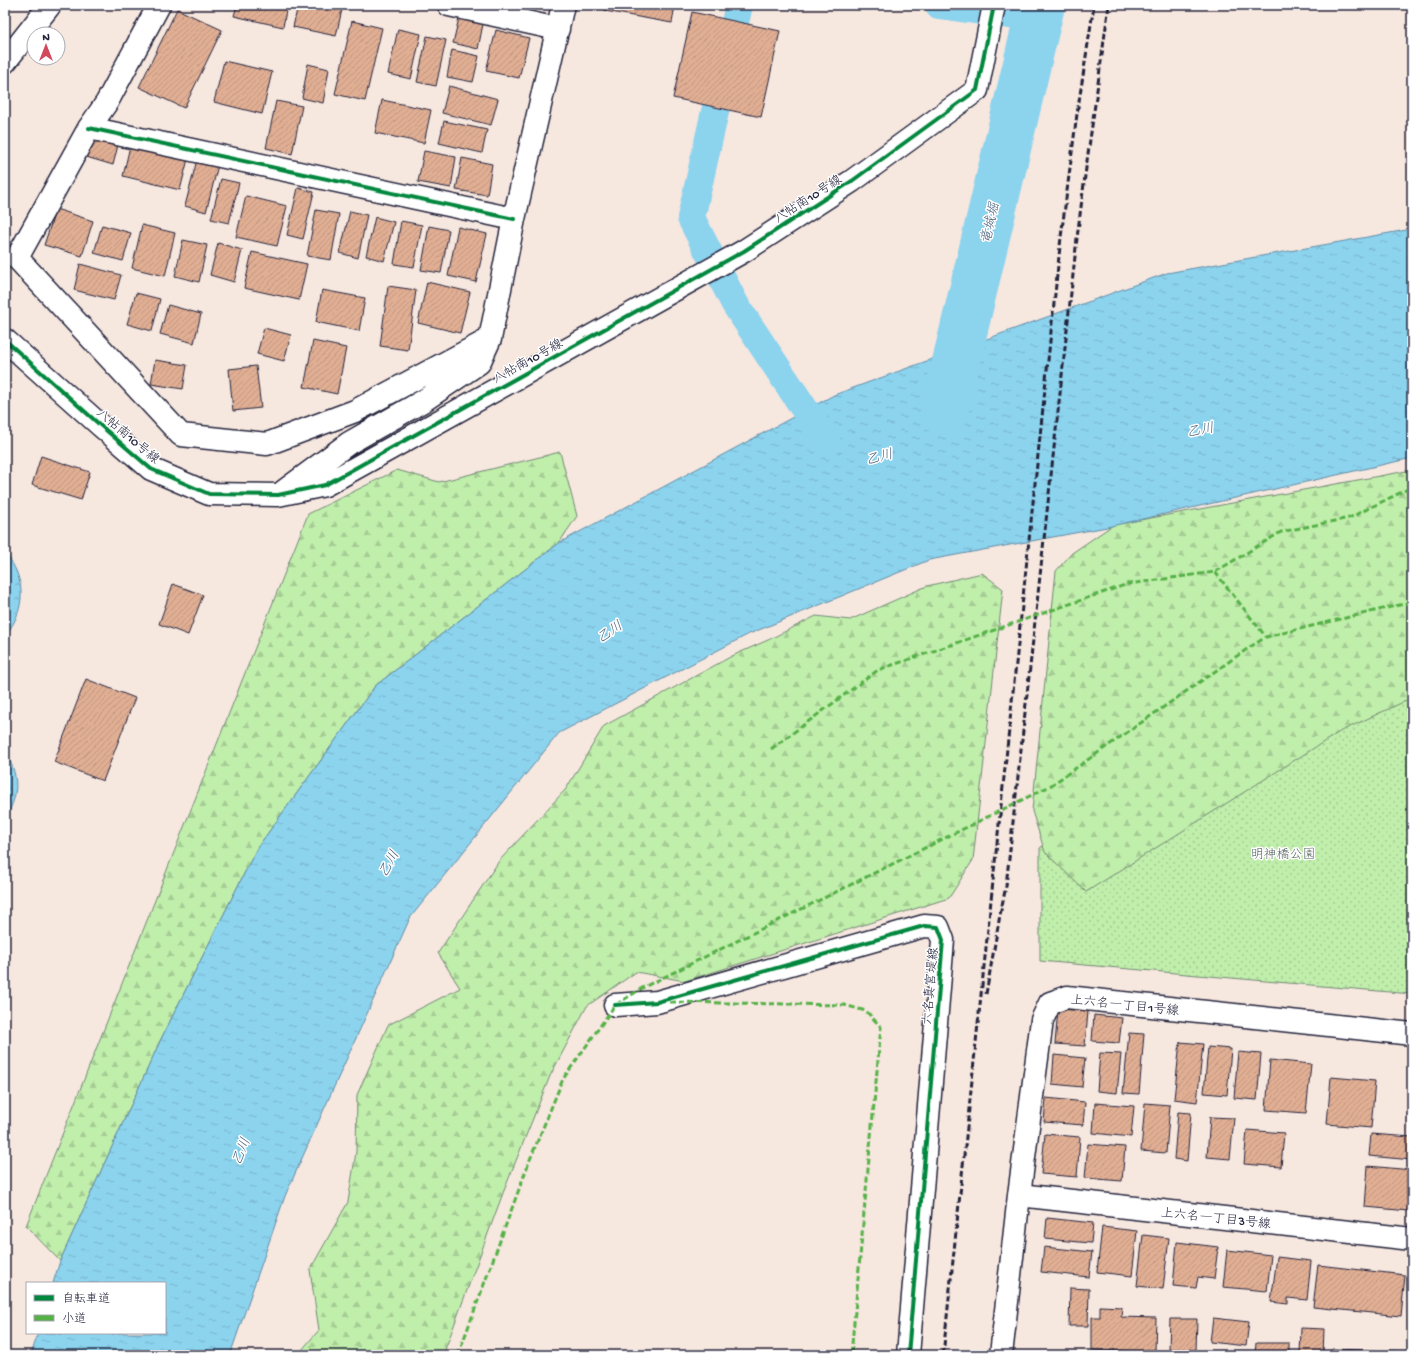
<svg xmlns="http://www.w3.org/2000/svg" width="1417" height="1360" viewBox="0 0 1417 1360" font-family="'Gochi Hand','Klee One',sans-serif">
  <style>
    .grass { fill: url(#grass-dots); stroke: #718873 }
    .forest { fill: url(#forest-firs); stroke: #718873 }
    .water { fill: url(#water-ripples); stroke: #628ca6 }
    .lines { fill: none; stroke-linecap: round; stroke-linejoin: round }
    .canal { stroke: #8cd3ee; stroke-width: 28 }
    .river { stroke: #8cd3ee; stroke-width: 48 }
    .building { fill: url(#building-hatch); stroke: #22223b }
    .minor-casing { stroke: #22223b; stroke-width: 25 }
    .minor { stroke: #fff; stroke-width: 22 }
    .rail { stroke: #22223b; stroke-width: 3; stroke-dasharray: 6 3; stroke-linecap: butt }
    .quiet { stroke: #55b146; stroke-width: 3; stroke-dasharray: 6 3; stroke-linecap: butt }
    .cycleway-casing { stroke: #fff; stroke-width: 6 }
    .cycleway { stroke: #00873e; stroke-width: 4 }
    .labels { text-anchor: middle; stroke-width: 3; stroke-linejoin: round; paint-order: stroke }
    .street-label { font-size: 13px; fill: #22223b; stroke: #fff }
    .park-label { font-size: 13px; fill: #515f5d; stroke: #fff }
    .water-label { font-size: 14px; font-style: italic; fill: #47607a; stroke: #fff }
  </style>
  <defs>
    <pattern id="grass-dots" width="8" height="8" patternUnits="userSpaceOnUse"><rect width="8" height="8" fill="#c0eeab"/><path d="M2 2h.1M6 6h.1" fill="none" stroke="#a5cc94" stroke-width="1.8" stroke-linecap="round"/></pattern>
    <pattern id="forest-firs" width="22" height="20" patternUnits="userSpaceOnUse"><rect width="22" height="20" fill="#c0eeab"/><path d="M5 1l3.5 6h-7zM16 11l3.5 6h-7z" fill="#a5cc94"/></pattern>
    <pattern id="water-ripples" width="26" height="14" patternUnits="userSpaceOnUse"><rect width="26" height="14" fill="#8cd3ee"/><path d="M2 4q2-2 4 0t4 0M15 11q2-2 4 0t4 0" fill="none" stroke="#78b5cd"/></pattern>
    <pattern id="building-hatch" width="6" height="6" patternUnits="userSpaceOnUse"><rect width="6" height="6" fill="#e0ae93"/><path d="M-1 1l2-2M0 6l6-6M5 7l2-2" fill="none" stroke="#c09580"/></pattern>
  </defs>
  <rect width="100%" height="100%" fill="#f6e7df"/>
  <filter id="ink" filterUnits="userSpaceOnUse"><feTurbulence type="fractalNoise" baseFrequency=".025" numOctaves="2"/><feDisplacementMap in="SourceGraphic" scale="8" xChannelSelector="R" yChannelSelector="G"/><feConvolveMatrix kernelMatrix="1 2 1 2 8 2 1 2 1" color-interpolation-filters="sRGB"/></filter>
  <g filter="url(#ink)">
    <!-- grass -->
    <path class="grass" d="M1412,640V994L1040,961V848L1365,655Z"/>
    <!-- forest -->
    <path class="forest" d="M560,452L577,516L559,543L375,686L257,848L161,1039L60,1261L26,1226L308,514L397,470L439,482Z
      M1412,470V698L1341,731L1086,892L1045,852L1032,811L1056,571L1072,553L1113,525Z
      M982,573L1003,589L973,860L949,898L685,981L636,972L587,1006L550,1076L503,1193L443,1355H300L301,1351L319,1330L310,1270L348,1202L356,1152L357,1095L388,1025L460,988L438,953L499,861L566,789L604,726L732,656L768,640L816,616L850,620L927,586Z"/>
    <!-- water -->
    <path class="water" d="M1412,229V458L1107,527L929,560L749,634L559,733L410,918L285,1196L230,1355H31L38,1333H165V1283H53L60,1261L161,1039L257,848L375,686L559,543L834,395L1167,273Z
      M5,552C26,580 27,608 5,636Z
      M5,752C19,774 20,795 5,818Z"/>
    <g class="lines">
      <!-- canal -->
      <path class="canal" d="M739,5L691,218L735,304L827,443
        M939,5L1038,19"/>
      <!-- river -->
      <path class="river" d="M944,413L1041,5"/>
    </g>
    <!-- building -->
    <path class="building" d="M237,5H287L283,27L234,16Z
      M298,5H343L336,36L293,27Z
      M606,5H675L672,23L605,11Z
      M177,9L222,30L184,108L139,87Z
      M692,12L780,31L761,117L673,98Z
      M459,18L483,24L478,49L453,43Z
      M352,21L382,28L365,101L335,94Z
      M398,29L421,34L411,79L388,74Z
      M496,30L529,38L519,78L486,71Z
      M427,36L446,40L436,86L417,82Z
      M452,50L479,56L473,82L447,77Z
      M224,61L272,72L262,114L214,102Z
      M308,64L329,69L323,103L302,98Z
      M449,86L498,99L491,125L442,113Z
      M382,100L431,110L424,143L375,133Z
      M276,101L302,106L292,154L266,148Z
      M444,121L487,130L482,153L439,143Z
      M89,137L118,145L113,165L83,156Z
      M130,146L188,159L180,190L123,176Z
      M424,151L456,157L451,188L418,182Z
      M462,158L492,164L487,195L456,190Z
      M197,160L218,165L206,212L185,206Z
      M221,179L239,183L229,223L211,219Z
      M298,188L314,192L303,239L287,235Z
      M246,196L287,206L277,246L236,237Z
      M56,209L93,221L82,256L44,245Z
      M316,210L339,214L331,260L307,256Z
      M350,211L367,215L358,258L340,253Z
      M375,217L394,222L384,261L366,256Z
      M401,221L422,225L414,267L394,264Z
      M102,225L131,233L123,261L94,253Z
      M142,225L175,233L165,276L132,268Z
      M429,226L449,230L441,273L421,270Z
      M458,227L487,234L476,282L448,276Z
      M183,240L207,245L199,282L175,276Z
      M218,243L242,250L234,282L210,275Z
      M252,252L307,264L299,300L244,288Z
      M80,264L121,275L114,300L74,290Z
      M427,282L470,292L460,333L418,323Z
      M388,286L416,290L408,350L380,346Z
      M322,290L365,298L359,331L316,322Z
      M136,293L160,299L152,331L127,324Z
      M168,305L201,314L194,343L160,334Z
      M264,328L291,335L284,361L257,354Z
      M313,341L346,348L337,394L304,387Z
      M155,360L187,365L183,389L151,384Z
      M256,366L261,408L233,411L229,369Z
      M41,456L90,472L81,500L32,485Z
      M173,584L203,595L188,635L159,624Z
      M86,679L135,698L103,781L54,762Z
      M1058,1009L1088,1011L1085,1046L1055,1044Z
      M1094,1015L1122,1018L1119,1043L1092,1041Z
      M1129,1033L1144,1034L1139,1094L1123,1093Z
      M1180,1042L1203,1044L1197,1102L1174,1099Z
      M1208,1047L1231,1049L1227,1095L1204,1093Z
      M1238,1052L1261,1054L1257,1100L1234,1098Z
      M1100,1053L1121,1054L1117,1093L1097,1091Z
      M1054,1055L1085,1058L1082,1087L1052,1084Z
      M1270,1060L1311,1064L1306,1113L1266,1110Z
      M1331,1077L1375,1081L1371,1128L1327,1124Z
      M1046,1098L1085,1102L1083,1125L1044,1122Z
      M1095,1103L1134,1106L1131,1137L1093,1133Z
      M1145,1103L1170,1105L1166,1153L1141,1151Z
      M1178,1112L1191,1113L1187,1161L1174,1159Z
      M1210,1117L1234,1118L1230,1159L1207,1157Z
      M1247,1130L1284,1133L1281,1167L1244,1164Z
      M1045,1134L1080,1137L1077,1177L1041,1174Z
      M1371,1134L1412,1137V1160L1369,1156Z
      M1088,1144L1125,1147L1122,1181L1085,1178Z
      M1368,1166L1412,1170L1409,1211L1365,1207Z
      M1047,1218L1093,1223L1091,1243L1045,1239Z
      M1102,1227L1137,1231L1132,1276L1097,1272Z
      M1143,1235L1169,1238L1163,1289L1137,1286Z
      M1177,1242L1218,1247L1214,1279L1198,1277L1196,1288L1173,1286Z
      M1044,1247L1092,1252L1089,1277L1041,1272Z
      M1227,1250L1271,1255L1267,1291L1223,1287Z
      M1277,1257L1311,1261L1307,1300L1288,1298V1304L1271,1302Z
      M1318,1265L1405,1275L1401,1316L1313,1307Z
      M1070,1288L1089,1289L1088,1326H1069Z
      M1100,1306L1122,1307L1121,1317L1156,1318L1155,1350H1144V1355H1127V1351L1092,1350V1317H1100Z
      M1213,1318L1249,1322L1246,1346L1210,1342Z
      M1170,1319H1197L1196,1350L1169,1349Z
      M1301,1328L1324,1329L1323,1355H1300Z
      M1256,1343H1289V1355H1255Z
      M1332,1349L1398,1351V1355H1332Z"/>
    <g class="lines">
      <defs>
        <path id="minor" d="M159,5L107,102L89,128L17,258L181,435L267,444L355,411L490,339
          M449,5L558,29
          M5,62L50,5
          M89,128L514,219
          M5,340L100,425L151,469L209,494L278,495L325,485L744,251L852,181L977,90L994,5
          M284,491L349,443L423,401L479,363L490,339L514,219L563,5
          M615,1005L657,1002L924,926L938,927L943,940L908,1355
          M1019,1195L1412,1239
          M1001,1355L1019,1195L1042,1020L1050,1003L1067,997L1412,1034"/>
      </defs>
      <!-- minor casing -->
      <use href="#minor" class="minor-casing"/>
      <!-- minor -->
      <use href="#minor" class="minor"/>
      <!-- rail -->
      <path class="rail" d="M986,994L1000,915L1006,886L1077,238L1086,168L1109,5
        M943,1355L1061,237L1077,114L1094,5"/>
      <!-- quiet -->
      <path class="quiet" d="M1215,572L1266,637
        M771,749L878,670L1128,584L1215,572L1281,532L1349,518L1410,488
        M670,1002L844,1005L866,1011L881,1027L851,1355
        M458,1355L529,1162L563,1079L615,1005L644,987L1050,786L1250,647L1266,637L1412,602"/>
      <defs>
        <path id="cycleway" d="M89,128L514,219
          M5,340L100,425L151,469L209,494L278,495L325,485L744,251L852,181L977,90L994,5
          M615,1005L657,1002L924,926L938,927L943,940L908,1355"/>
      </defs>
      <!-- cycleway casing -->
      <use href="#cycleway" class="cycleway-casing"/>
      <!-- cycleway -->
      <use href="#cycleway" class="cycleway"/>
    </g>
  </g>
  <g class="labels">
    <!-- street labels -->
    <g class="street-label">
      <text transform="translate(807 198) rotate(-33)" y="5">八帖南10号線</text>
      <text transform="translate(527 360) rotate(-29)" y="5">八帖南10号線</text>
      <text transform="translate(129 435) rotate(40)" y="5">八帖南10号線</text>
      <text transform="translate(929 986) rotate(-85)" y="5">六名真宮堤線</text>
      <text transform="translate(1125 1004) rotate(6)" y="5">上六名一丁目1号線</text>
      <text transform="translate(1216 1217) rotate(6)" y="5">上六名一丁目3号線</text>
    </g>
    <!-- park labels -->
    <g class="park-label">
      <text x="1283" y="858">明神橋公園</text>
    </g>
    <!-- water labels -->
    <g class="water-label">
      <text transform="translate(989 223) rotate(-77)" y="5">竜城堀</text>
      <text transform="translate(1200 429) rotate(-11)" y="5">乙川</text>
      <text transform="translate(879 456) rotate(-14)" y="5">乙川</text>
      <text transform="translate(609 631) rotate(-34)" y="5">乙川</text>
      <text transform="translate(388 863) rotate(-61)" y="5">乙川</text>
      <text transform="translate(240 1151) rotate(-68)" y="5">乙川</text>
    </g>
  </g>
  <!-- margin -->
  <rect width="1417" height="1360" fill="none" stroke="#fff" stroke-width="20"/>
  <rect x="10" y="10" width="1397" height="1340" fill="none" stroke="#22223b" stroke-width="1.5" filter="url(#ink)"/>
  <!-- legend -->
  <rect x="26" y="1282" width="140" height="52" fill="#ffffff" stroke="#a7a7b1"/>
  <rect x="34" y="1295" width="20" height="6" fill="#00873e" stroke="#a7a7b1"/>
  <text x="62" y="1302" font-size="12" fill="#22223b">自転車道</text>
  <rect x="34" y="1315" width="20" height="6" fill="#55b146" stroke="#a7a7b1"/>
  <text x="62" y="1322" font-size="12" fill="#22223b">小道</text>
  <!-- north arrow -->
  <g transform="translate(46 46)"><circle r="19" fill="#ffffff" stroke="#a7a7b1"/>
  <path d="M0-3L7 15L0 10L-7 15Z" fill="#d1495b"/>
  <text y="-6" font-size="11" font-weight="bold" text-anchor="middle" fill="#22223b">N</text>
  </g>
</svg>
